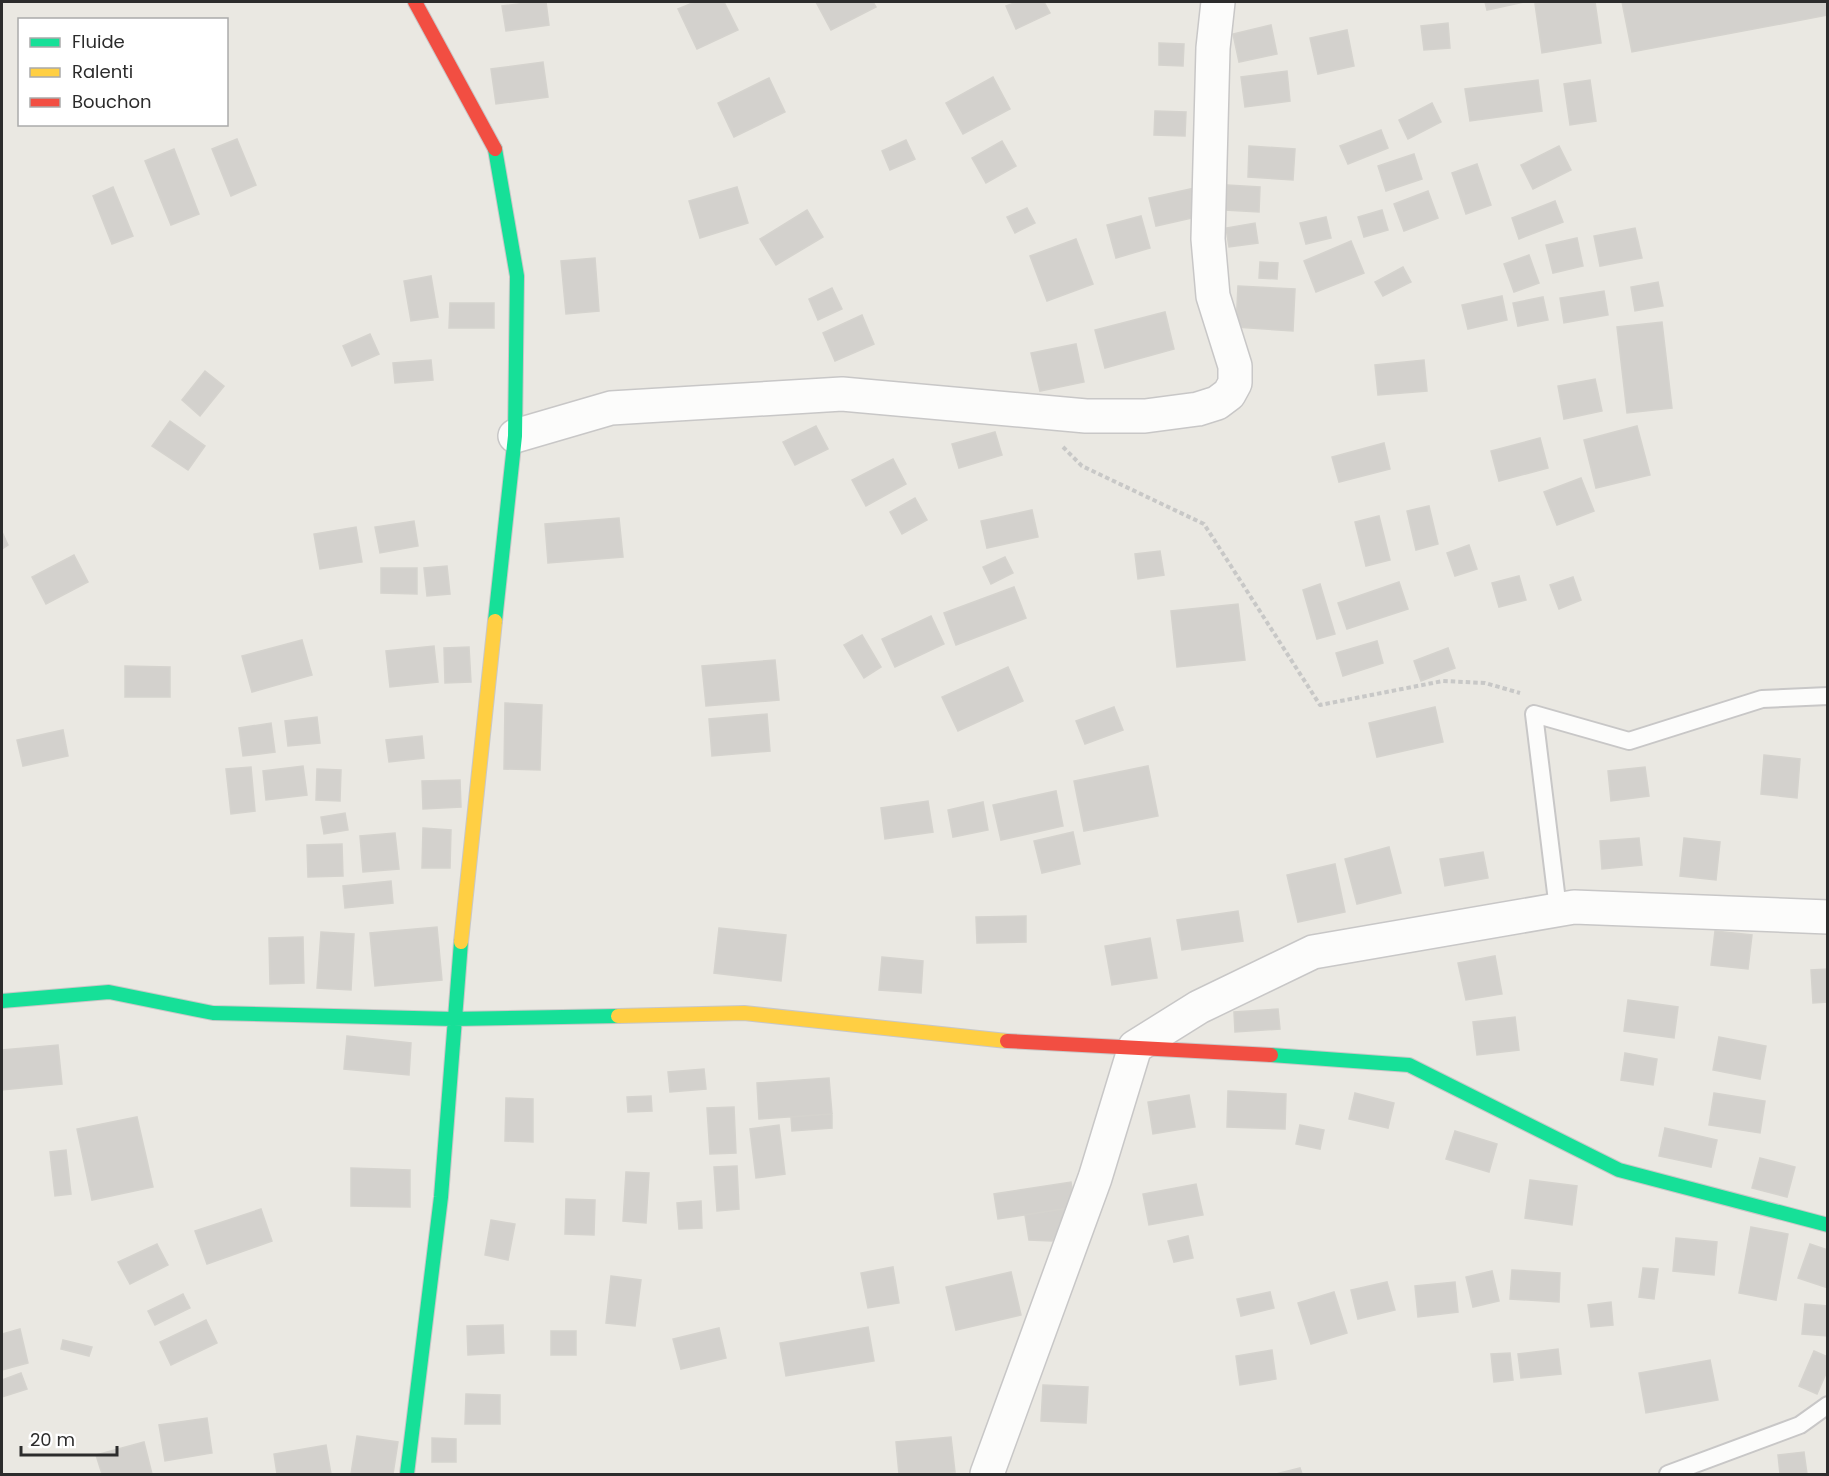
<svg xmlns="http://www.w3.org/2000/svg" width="1829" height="1476" viewBox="0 0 1829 1476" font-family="Poppins,sans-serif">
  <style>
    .building { fill: #d3d1cd; stroke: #d5d3ce; stroke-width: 1.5 }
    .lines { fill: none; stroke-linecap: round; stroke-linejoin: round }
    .lane-casing { stroke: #c8c7c7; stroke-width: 20 }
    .street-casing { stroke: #c8c7c7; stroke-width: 36 }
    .fast-casing { stroke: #c8c7c7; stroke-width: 16 }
    .slow-casing { stroke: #c8c7c7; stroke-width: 16 }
    .jam-casing { stroke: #c8c7c7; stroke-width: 16 }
    .path { stroke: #c8c8c7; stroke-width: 4; stroke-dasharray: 4.5 3; stroke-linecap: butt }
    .lane { stroke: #fcfcfb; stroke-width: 16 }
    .street { stroke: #fcfcfb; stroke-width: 33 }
    .fast { stroke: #16e098; stroke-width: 14 }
    .slow { stroke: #ffcf43; stroke-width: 14 }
    .jam { stroke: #f24e42; stroke-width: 14 }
  </style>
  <rect width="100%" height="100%" fill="#eae8e2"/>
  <!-- building -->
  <path class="building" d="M535,2H546L549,25L506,31L502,6Z
    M695,2H724L738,30L697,49L678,9Z
    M816,2H873L876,7L831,30Z
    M1017,2H1044L1050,13L1016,29L1006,6Z
    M1485,2H1524L1487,10Z
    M1552,2H1595L1601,43L1542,53L1535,4Z
    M1622,2H1828V15L1632,52Z
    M1448,23L1450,48L1424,50L1421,26Z
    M1271,25L1277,54L1239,62L1233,34Z
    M1347,30L1354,66L1318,74L1310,38Z
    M1159,43L1184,44L1183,66L1159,65Z
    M543,62L548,97L496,104L491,69Z
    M1287,71L1290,101L1245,107L1241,77Z
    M993,77L1010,109L963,134L946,103Z
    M769,78L785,112L734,137L718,103Z
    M1538,80L1542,111L1470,121L1465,89Z
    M1590,80L1596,121L1570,125L1564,84Z
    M1432,103L1441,122L1408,139L1399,120Z
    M1155,111L1186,112L1185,136L1154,135Z
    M1381,130L1388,148L1348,164L1340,146Z
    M237,139L256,185L231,196L212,149Z
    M906,140L915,159L890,170L882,151Z
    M1002,141L1016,166L986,183L972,158Z
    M1249,146L1295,149L1293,180L1248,177Z
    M1559,146L1571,170L1533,189L1521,165Z
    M174,149L199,214L171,225L145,161Z
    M1414,154L1422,179L1386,191L1378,166Z
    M1477,164L1491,205L1466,214L1452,173Z
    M1227,185L1260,187L1259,212L1225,210Z
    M113,187L133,236L112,244L93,196Z
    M737,187L748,223L700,238L689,201Z
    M1195,188L1201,216L1156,226L1149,198Z
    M1428,191L1438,218L1404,231L1394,204Z
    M1555,201L1563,222L1519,239L1512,218Z
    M1027,208L1035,223L1015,233L1007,217Z
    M807,210L823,237L776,265L760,239Z
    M1382,210L1388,230L1364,237L1358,217Z
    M1141,216L1150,248L1116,258L1107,225Z
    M1326,217L1331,238L1306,244L1300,223Z
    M1255,223L1258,243L1229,247L1226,228Z
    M1635,228L1642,258L1600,266L1594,236Z
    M1577,238L1583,266L1553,273L1546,245Z
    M1076,239L1093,284L1047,301L1030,256Z
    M1351,241L1364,273L1316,292L1304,261Z
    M1529,255L1539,283L1514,292L1504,264Z
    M595,258L599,311L566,314L561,261Z
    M1260,262L1278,263L1277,279L1259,278Z
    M1403,267L1411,282L1383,296L1375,282Z
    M431,276L438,317L411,321L404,281Z
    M1658,282L1663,306L1635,311L1631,287Z
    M1238,286L1295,289L1293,331L1236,327Z
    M832,288L842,309L818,320L809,299Z
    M1604,291L1608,315L1564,323L1560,298Z
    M1502,296L1507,320L1468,329L1462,305Z
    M1543,297L1548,320L1518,326L1513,303Z
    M450,303H494V328H449Z
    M1165,312L1174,349L1105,368L1095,330Z
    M862,315L874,344L835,361L823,333Z
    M1662,322L1672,408L1627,413L1617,327Z
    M370,334L379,354L352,366L343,346Z
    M1076,344L1084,382L1040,391L1031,353Z
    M431,360L433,380L395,383L393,363Z
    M1424,360L1427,391L1378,395L1375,365Z
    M205,371L224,386L200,416L182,400Z
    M1595,379L1602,411L1564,419L1558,386Z
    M170,421L205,446L188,470L152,446Z
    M816,426L828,449L795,465L783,442Z
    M1637,426L1650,475L1596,488L1584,440Z
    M995,432L1002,455L959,468L952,444Z
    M1540,438L1548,468L1499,481L1491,451Z
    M1384,443L1390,469L1339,482L1332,457Z
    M893,459L906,484L866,506L852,480Z
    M1581,478L1594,511L1557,525L1544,492Z
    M915,498L927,520L902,534L890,512Z
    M1429,506L1438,544L1416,550L1407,511Z
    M1032,510L1038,537L987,548L981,521Z
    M1379,516L1390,560L1366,566L1355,522Z
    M619,518L623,557L548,563L545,524Z
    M414,521L418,546L380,553L375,527Z
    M356,527L362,562L320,569L314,534Z
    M2,532L8,545L2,549Z
    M1469,545L1477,569L1455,576L1447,553Z
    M1160,551L1164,575L1138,579L1135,554Z
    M74,555L88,582L46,604L32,577Z
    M1005,557L1013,573L991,584L983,567Z
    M447,566L450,594L427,596L424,568Z
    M381,568H417V594L381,593Z
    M1519,576L1526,600L1499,607L1492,583Z
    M1573,577L1581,600L1559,609L1550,585Z
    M1399,582L1408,609L1347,629L1338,603Z
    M1320,584L1335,634L1317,639L1303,590Z
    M1014,587L1026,618L956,645L944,613Z
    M1238,604L1245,660L1177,667L1171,611Z
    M931,616L944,644L895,667L882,639Z
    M862,635L881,667L864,678L844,645Z
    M302,640L312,675L252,692L242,656Z
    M1377,641L1383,663L1343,676L1336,653Z
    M434,646L438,682L390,687L386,651Z
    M469,647L471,682L445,683L444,648Z
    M1448,648L1455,668L1421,681L1414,661Z
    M775,660L779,700L706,706L702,666Z
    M125,666L170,667V697H125Z
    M1008,667L1023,701L958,731L942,697Z
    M505,703L542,705L540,770L504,769Z
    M1114,707L1123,730L1085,744L1076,721Z
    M1435,707L1443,742L1377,757L1369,723Z
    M767,714L770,751L712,756L709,719Z
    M317,717L320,743L288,746L285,721Z
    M271,723L275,752L243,756L239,728Z
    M63,730L68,756L23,766L17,740Z
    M422,736L424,758L389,762L386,740Z
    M1764,755L1800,759L1797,798L1761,794Z
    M303,766L307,795L266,800L263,771Z
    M1148,766L1158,816L1084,831L1074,781Z
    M251,767L255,811L231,814L226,769Z
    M1645,767L1649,796L1611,801L1608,771Z
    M317,769L341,770L340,801L316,800Z
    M460,780L461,807L423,809L422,781Z
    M1056,791L1063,826L1001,840L993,805Z
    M928,801L933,832L885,839L881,808Z
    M983,802L988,830L953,837L948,810Z
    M345,813L348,830L324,834L321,817Z
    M423,828L451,830L450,868H422Z
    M1073,832L1080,864L1042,873L1034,841Z
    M395,833L399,869L363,872L360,836Z
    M1639,838L1642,865L1602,869L1600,841Z
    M1684,838L1720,842L1716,880L1680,876Z
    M342,844L343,876L308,877L307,845Z
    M1389,847L1401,893L1357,904L1345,859Z
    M1483,852L1488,878L1445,886L1440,859Z
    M1335,864L1345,912L1298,922L1287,875Z
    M391,881L393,903L345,908L343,886Z
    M1238,911L1243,941L1182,950L1177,920Z
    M1026,916V942L977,943L976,917Z
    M437,927L442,980L375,986L370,933Z
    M719,928L786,935L781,981L714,973Z
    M1715,931L1752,935L1748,969L1711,965Z
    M321,932L354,934L351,990L317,988Z
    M303,937L304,983L270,984L269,938Z
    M1150,938L1157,978L1112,985L1105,946Z
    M1495,956L1502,994L1466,1000L1458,963Z
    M882,957L923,961L921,993L879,990Z
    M1828,969V1002L1813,1003L1811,970Z
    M1628,1000L1678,1007L1674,1038L1624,1031Z
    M1278,1009L1280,1029L1235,1032L1234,1012Z
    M1515,1017L1519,1050L1477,1055L1473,1022Z
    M347,1036L411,1043L409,1075L344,1069Z
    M1719,1037L1766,1046L1760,1079L1713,1070Z
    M58,1045L62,1084L2,1090V1050Z
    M1625,1053L1657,1059L1653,1085L1621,1080Z
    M704,1069L706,1089L670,1092L668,1072Z
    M829,1078L832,1114L759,1119L757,1083Z
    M1228,1091L1286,1094L1285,1129L1227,1127Z
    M1355,1093L1394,1103L1388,1128L1349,1119Z
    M1714,1093L1765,1101L1760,1133L1709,1125Z
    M1189,1095L1195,1127L1153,1134L1148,1102Z
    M651,1096L652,1111L628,1112L627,1097Z
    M506,1098L533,1099V1142L505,1141Z
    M734,1107L736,1153L710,1154L707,1108Z
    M832,1114V1128L792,1131L791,1117Z
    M137,1117L153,1187L92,1200L77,1129Z
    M779,1125L785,1174L756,1178L750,1129Z
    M1300,1125L1324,1130L1320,1149L1296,1144Z
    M1665,1128L1717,1140L1711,1167L1659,1156Z
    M1455,1131L1497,1144L1489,1172L1446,1159Z
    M66,1150L71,1194L55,1196L50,1152Z
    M1760,1158L1795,1167L1787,1197L1752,1188Z
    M737,1166L739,1209L717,1211L714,1167Z
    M351,1168L410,1170V1207L351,1206Z
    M626,1172L649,1173L646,1223L623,1221Z
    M1530,1180L1577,1186L1572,1225L1525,1218Z
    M1071,1182L1075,1207L998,1219L994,1194Z
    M1196,1184L1203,1215L1149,1225L1143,1194Z
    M566,1199L595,1200L594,1235L565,1234Z
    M701,1201L702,1228L679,1229L677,1203Z
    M1075,1207L1052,1241L1029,1240L1025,1215Z
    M261,1209L272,1241L207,1264L195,1231Z
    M491,1220L515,1224L508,1260L485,1255Z
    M1751,1227L1788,1234L1776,1300L1739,1293Z
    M1188,1236L1193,1258L1174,1262L1168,1241Z
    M1676,1238L1717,1242L1714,1275L1673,1271Z
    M157,1244L168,1265L130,1284L118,1262Z
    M1810,1244L1828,1250V1288L1798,1278Z
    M893,1267L899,1303L868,1308L861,1273Z
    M1643,1268L1658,1269L1654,1299L1639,1297Z
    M1512,1270L1560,1273L1559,1302L1510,1299Z
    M1492,1271L1499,1301L1473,1307L1466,1277Z
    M1011,1272L1021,1315L956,1330L946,1287Z
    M611,1276L641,1280L635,1326L606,1323Z
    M1387,1282L1395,1310L1358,1319L1351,1290Z
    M1455,1282L1458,1312L1418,1317L1415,1286Z
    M1270,1292L1274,1308L1241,1316L1237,1299Z
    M1334,1292L1347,1333L1311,1344L1298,1303Z
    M183,1294L190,1308L155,1325L148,1311Z
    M1611,1302L1613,1325L1591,1327L1588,1305Z
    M1805,1304L1828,1306V1336L1802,1334Z
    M206,1320L217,1343L171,1365L160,1342Z
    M503,1325L504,1353L468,1355L467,1326Z
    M868,1327L874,1361L786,1376L780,1343Z
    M719,1328L726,1358L681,1369L673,1339Z
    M20,1329L28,1363L2,1370V1334Z
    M551,1331H576V1355H551Z
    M63,1340L92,1347L89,1356L61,1349Z
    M1558,1349L1561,1374L1521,1378L1518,1354Z
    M1272,1350L1276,1379L1240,1385L1236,1356Z
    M1814,1351L1828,1357V1369L1817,1394L1799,1386Z
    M1510,1353L1513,1380L1494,1382L1491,1354Z
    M1710,1360L1718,1400L1646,1413L1639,1373Z
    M21,1373L27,1389L2,1397V1380Z
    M1043,1385L1088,1387L1086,1423L1041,1421Z
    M466,1394L500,1395V1424H465Z
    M207,1418L212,1453L165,1461L159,1425Z
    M357,1436L398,1442L393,1474H351Z
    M951,1437L955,1472L899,1474L896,1442Z
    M432,1438L456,1439V1462H432Z
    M144,1442L152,1474H102L96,1455Z
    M326,1445L331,1474H277L274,1454Z
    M1804,1452L1807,1474H1780L1778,1455Z
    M1300,1468L1302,1474H1276Z"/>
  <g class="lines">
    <defs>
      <path id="lane" d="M1558,909L1534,714L1629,741L1762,699L1828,696
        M1668,1474L1800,1425L1828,1405"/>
      <path id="street" d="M515,436L611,408L842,394L1086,416H1145L1198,409L1217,403L1229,394L1235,383V366L1213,296L1208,239L1213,48L1218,2
        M987,1474L1095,1178L1135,1047L1199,1007L1313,952L1574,907L1828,917"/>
      <path id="fast" d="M495,149L517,276L515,436L495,621
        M2,1001L109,992L213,1013L453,1019L618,1016
        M1271,1055L1409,1065L1619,1170L1828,1225
        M407,1474L441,1197L461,942"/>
      <path id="slow" d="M461,942L495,621
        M618,1016L744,1013L1007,1041"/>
      <path id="jam" d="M415,2L495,149
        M1007,1041L1271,1055"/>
    </defs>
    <!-- lane casing -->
    <use href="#lane" class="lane-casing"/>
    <!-- street casing -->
    <use href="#street" class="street-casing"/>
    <!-- fast casing -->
    <use href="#fast" class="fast-casing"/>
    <!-- slow casing -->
    <use href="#slow" class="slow-casing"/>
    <!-- jam casing -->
    <use href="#jam" class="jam-casing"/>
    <!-- path -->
    <path class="path" d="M1063,447L1082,466L1204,524L1320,705L1443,681L1485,683L1520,693"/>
    <!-- lane -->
    <use href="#lane" class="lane"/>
    <!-- street -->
    <use href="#street" class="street"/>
    <!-- fast -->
    <use href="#fast" class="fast"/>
    <!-- slow -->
    <use href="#slow" class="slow"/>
    <!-- jam -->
    <use href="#jam" class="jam"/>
  </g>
  <!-- border -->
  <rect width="1829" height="1476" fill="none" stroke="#2c2c2c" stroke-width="6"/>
  <!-- legend -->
  <rect x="18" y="18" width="210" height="108" fill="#ffffff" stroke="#ababab" stroke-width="1.5"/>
  <rect x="30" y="38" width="30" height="9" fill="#16e098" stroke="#ababab" stroke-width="1.5"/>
  <text x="72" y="48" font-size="18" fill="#2c2c2c">Fluide</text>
  <rect x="30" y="68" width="30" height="9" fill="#ffcf43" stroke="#ababab" stroke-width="1.5"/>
  <text x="72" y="78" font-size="18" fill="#2c2c2c">Ralenti</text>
  <rect x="30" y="98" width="30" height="9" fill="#f24e42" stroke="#ababab" stroke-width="1.5"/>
  <text x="72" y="108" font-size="18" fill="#2c2c2c">Bouchon</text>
  <!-- scale -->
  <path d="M21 1446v9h96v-9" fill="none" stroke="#2c2c2c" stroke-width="3"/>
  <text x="30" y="1446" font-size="18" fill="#2c2c2c" stroke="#ffffff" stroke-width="4.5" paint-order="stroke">20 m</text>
</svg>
